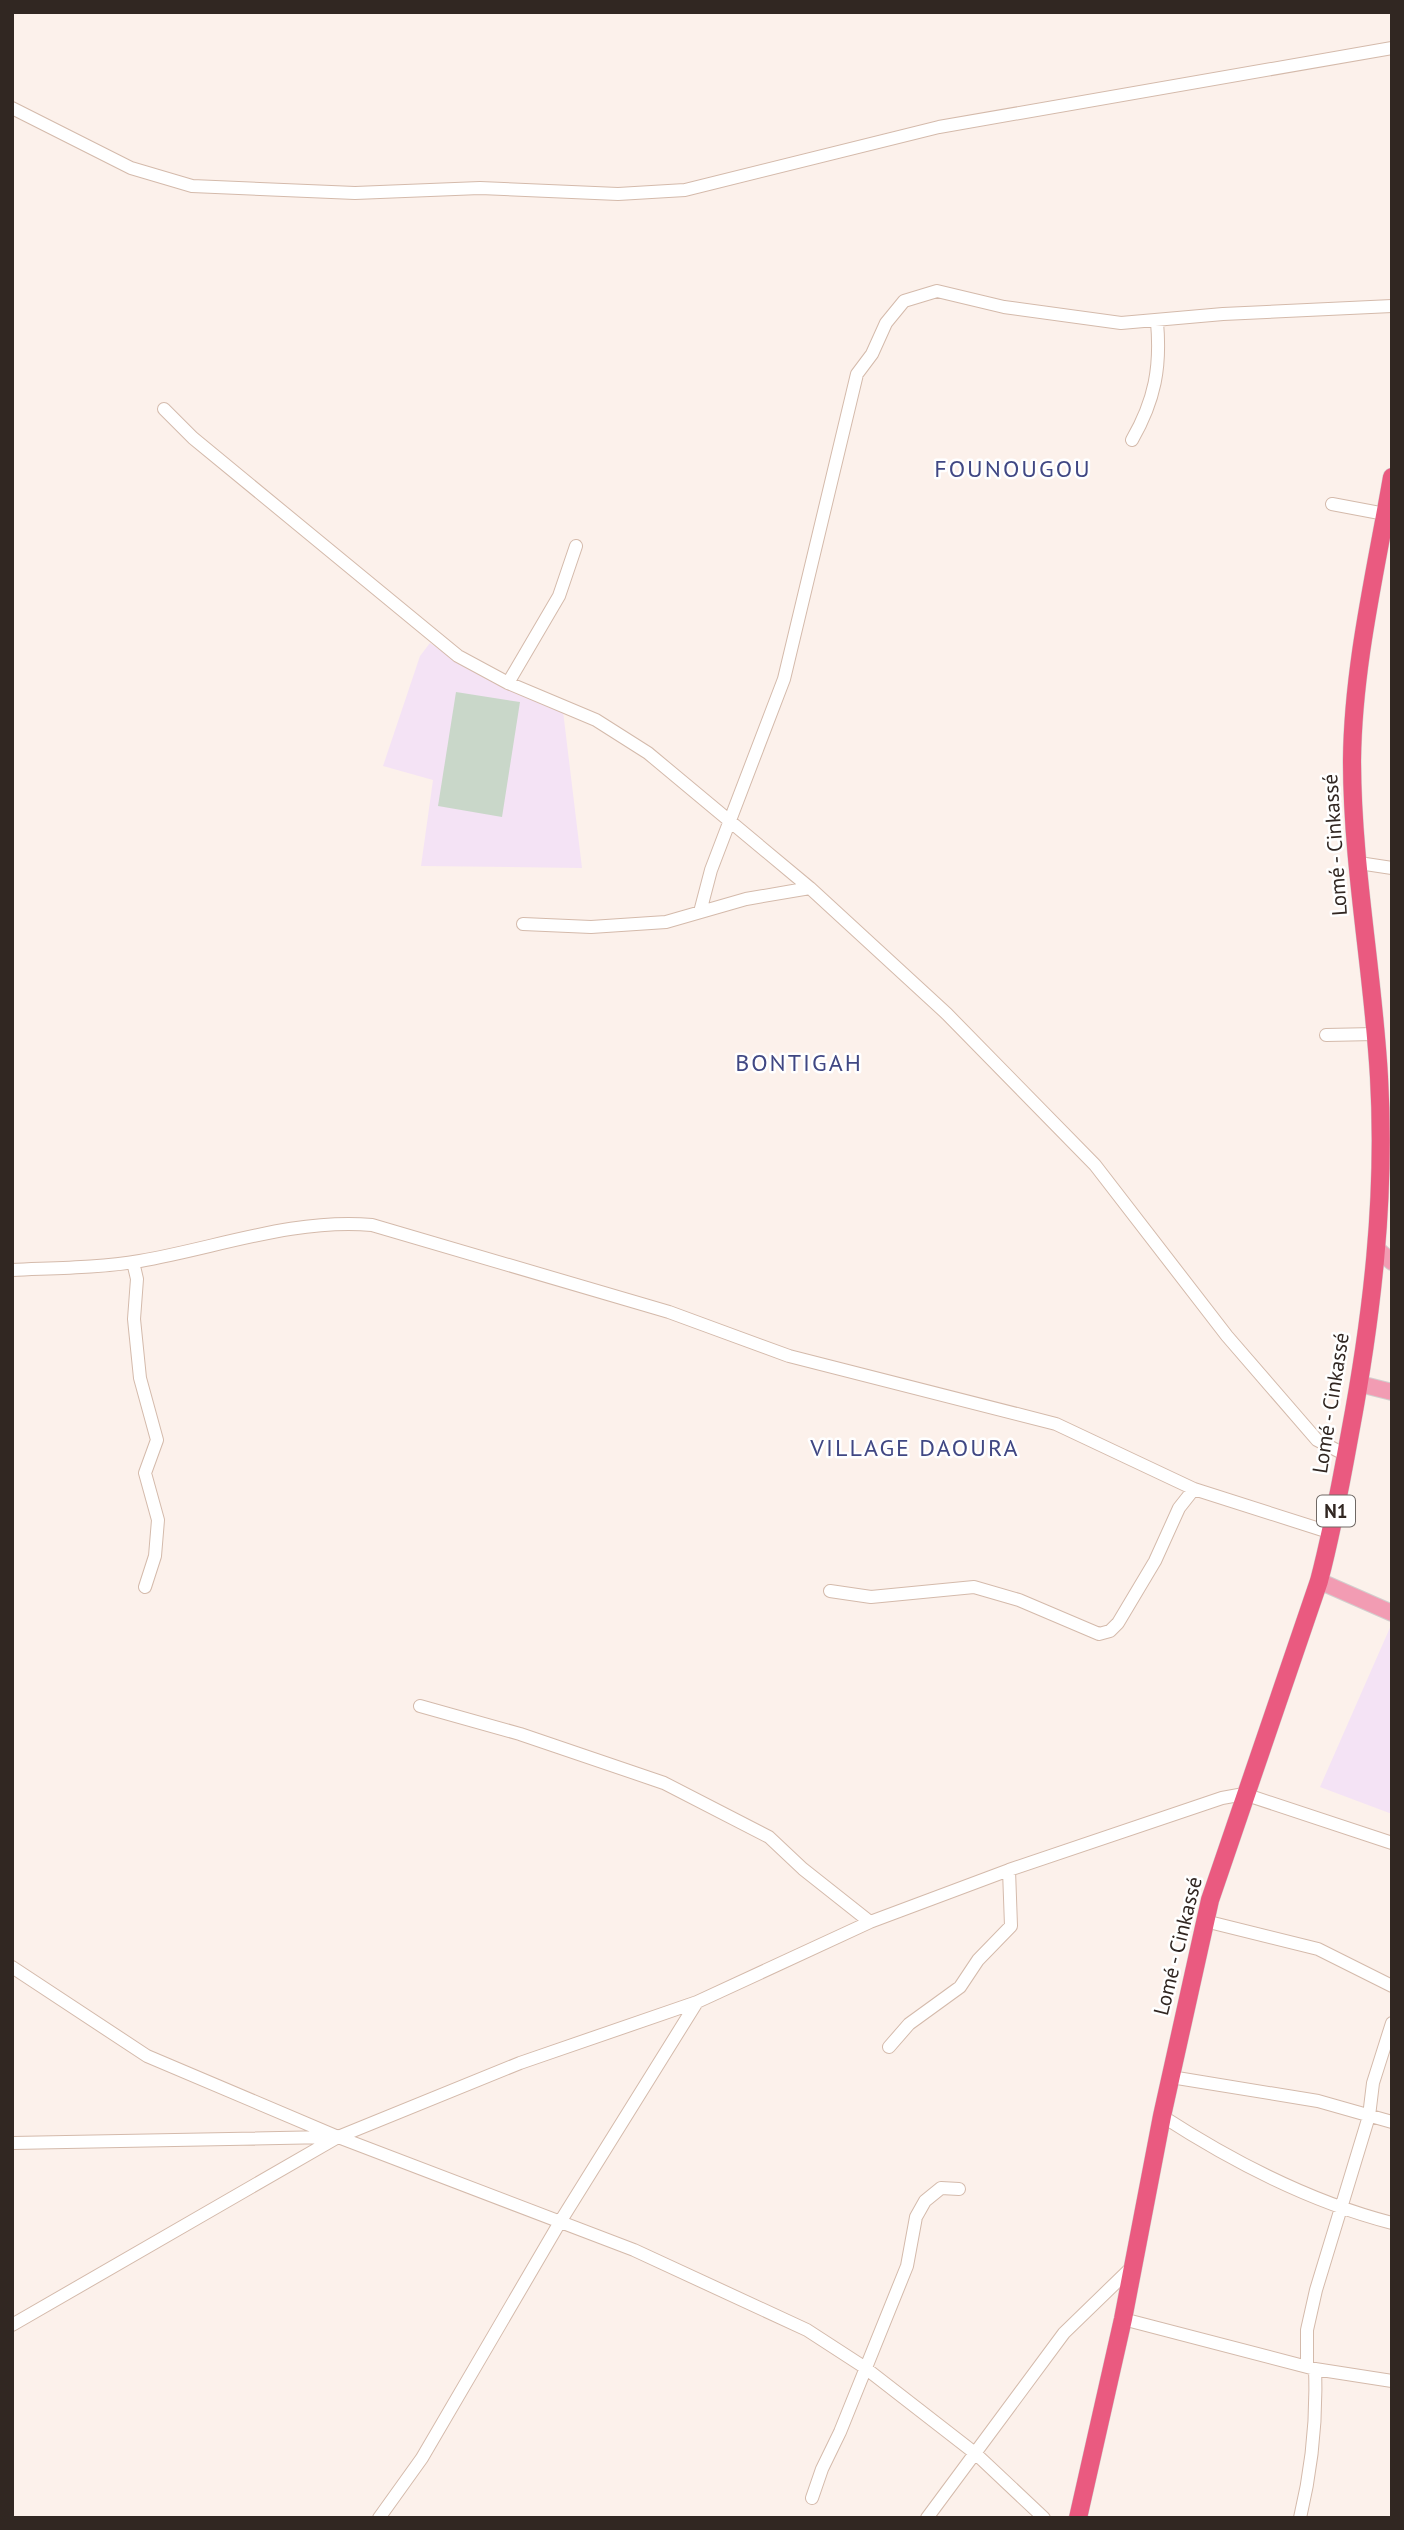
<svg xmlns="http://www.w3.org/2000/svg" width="1404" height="2530" viewBox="0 0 1404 2530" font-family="'PT Sans',sans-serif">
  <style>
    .education { fill: #f4e3f5 }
    .green { fill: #c9d7c9 }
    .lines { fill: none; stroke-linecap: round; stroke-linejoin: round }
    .minor-casing { stroke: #d4baab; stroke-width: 14 }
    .major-casing { stroke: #d2cfce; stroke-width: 18 }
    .highway-casing { stroke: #d2cfce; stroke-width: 19 }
    .minor { stroke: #fff; stroke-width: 12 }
    .major { stroke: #f29cb3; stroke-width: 16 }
    .highway { stroke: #ea5a80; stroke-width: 18 }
    .labels { text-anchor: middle; stroke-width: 5; stroke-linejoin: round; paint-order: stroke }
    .shield { fill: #fff; stroke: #6f6864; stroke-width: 2 }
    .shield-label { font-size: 19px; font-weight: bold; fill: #312722 }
    .street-label { font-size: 21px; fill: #312722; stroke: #fff }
    .quarter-label { font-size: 24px; letter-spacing: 2px; fill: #404783; stroke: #fff }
  </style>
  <rect width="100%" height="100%" fill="#fcf1eb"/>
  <!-- education -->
  <path class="education" d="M430,643L461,664L563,711L582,868L421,866L433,780L383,766L420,656Z
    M1392,1623V1814L1320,1787Z"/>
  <!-- green -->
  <path class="green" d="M456,692L520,702L502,817L438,806Z"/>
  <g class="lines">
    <defs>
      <path id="minor" d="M12,108L131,168L192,186L355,193L480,188L618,194L685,190L939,127L1392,48
        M164,409L193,438L458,656L508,683L596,720L648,753L810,888L947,1014L1095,1165L1227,1336L1317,1440L1346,1455
        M1132,440C1155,400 1161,367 1157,322
        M1332,504L1385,514
        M508,683L559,596L576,546
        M1359,863L1392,868
        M700,912L711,870L784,679L857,374L872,354L886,323L904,301L937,291L1004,307L1121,323L1223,314L1392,306
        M523,924L591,927L666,922L746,899L810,888
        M1326,1035L1375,1034
        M133,1262L137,1279L134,1319L140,1378L157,1440L145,1473L158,1520L155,1556L145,1587
        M12,1270C55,1268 98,1268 140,1261C216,1248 294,1218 372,1225L669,1312L789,1356L1056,1424L1194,1489L1332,1533
        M830,1591L871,1597L974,1587L1019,1600L1099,1634L1110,1631L1118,1623L1155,1561L1179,1508L1194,1489
        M420,1706L520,1734L664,1783L769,1837L803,1869L870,1922
        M1205,1921L1318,1949L1392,1986
        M12,1967L147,2056L338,2137L634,2250L807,2330L864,2367L976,2454L1044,2518
        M889,2047L909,2024L960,1987L978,1960L1011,1926L1009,1870
        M1171,2077L1318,2101L1392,2122
        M1162,2116C1233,2162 1310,2202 1392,2223
        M12,2143L330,2137
        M1123,2319L1315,2369L1392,2381
        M12,2325L338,2137L520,2063L697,2002L870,1922L1009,1870L1222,1798L1244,1794L1392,1843
        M1307,2365V2330L1316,2290L1369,2116L1373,2083L1392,2023
        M812,2498L822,2469L840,2432L907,2266L916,2217L925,2201L941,2188L959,2189
        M379,2518L422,2458L560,2222L697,2002
        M927,2518L1064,2333L1132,2267
        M1300,2518C1312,2468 1317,2420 1315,2369"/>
      <path id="major" d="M1377,1249L1392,1262
        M1360,1384L1392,1392
        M1319,1581L1392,1613"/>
      <path id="highway" d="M1078,2518L1123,2319L1162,2116L1210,1900L1319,1581C1332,1532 1341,1483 1350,1433C1372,1316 1386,1197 1379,1077C1373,971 1352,866 1352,760C1353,665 1376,570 1392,477"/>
    </defs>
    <!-- minor casing -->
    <use href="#minor" class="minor-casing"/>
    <!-- major casing -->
    <use href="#major" class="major-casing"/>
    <!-- highway casing -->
    <use href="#highway" class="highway-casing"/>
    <!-- minor -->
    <use href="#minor" class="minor"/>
    <!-- major -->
    <use href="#major" class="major"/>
    <!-- highway -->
    <use href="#highway" class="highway"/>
  </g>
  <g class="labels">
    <!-- shield labels -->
    <rect class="shield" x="1317" y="1495.5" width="38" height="31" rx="5"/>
    <g class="shield-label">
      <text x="1336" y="1518">N1</text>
    </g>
    <!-- street labels -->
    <g class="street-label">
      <text transform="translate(1335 845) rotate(-94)" y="7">Lomé - Cinkassé</text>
      <text transform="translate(1331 1403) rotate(-81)" y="7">Lomé - Cinkassé</text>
      <text transform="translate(1178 1946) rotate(-76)" y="7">Lomé - Cinkassé</text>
    </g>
    <!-- quarter labels -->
    <g class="quarter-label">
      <text x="1013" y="477">FOUNOUGOU</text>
      <text x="799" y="1071">BONTIGAH</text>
      <text x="915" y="1456">VILLAGE DAOURA</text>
    </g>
  </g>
  <!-- border -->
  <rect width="1404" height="2530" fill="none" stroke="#312722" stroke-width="28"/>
</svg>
